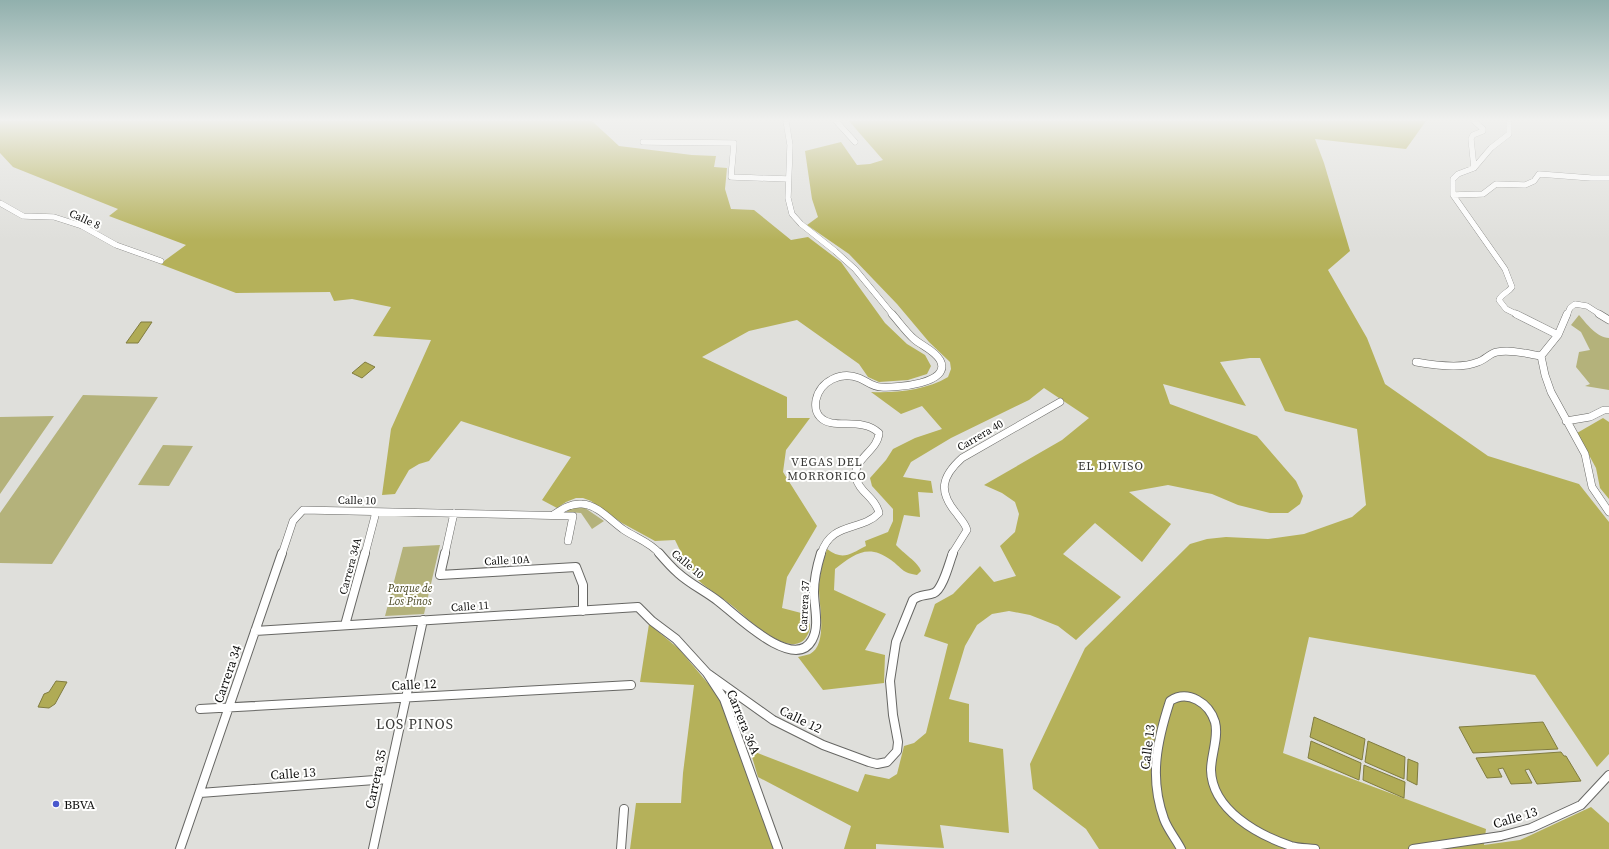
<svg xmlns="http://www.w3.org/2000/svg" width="1609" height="849" viewBox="0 0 1609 849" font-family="'Source Serif 4',serif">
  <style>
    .green { fill: #b4b27b }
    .forest { fill: #b5b15a }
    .water { fill: #b0ab55; stroke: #807c40 }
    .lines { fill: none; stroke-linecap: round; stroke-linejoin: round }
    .street-far2-casing { stroke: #676764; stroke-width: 6 }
    .street-far1-casing { stroke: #676764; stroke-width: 8 }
    .street-casing { stroke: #676764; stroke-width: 10 }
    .street-far2 { stroke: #fff; stroke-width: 5.5 }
    .street-far1 { stroke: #fff; stroke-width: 7 }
    .street { stroke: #fff; stroke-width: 8 }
    .poi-dot { fill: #4958cd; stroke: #fffffe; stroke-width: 1.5 }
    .labels { text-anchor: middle; stroke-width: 4; stroke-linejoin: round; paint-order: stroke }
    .street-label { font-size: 11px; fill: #10100f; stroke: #fffffe }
    .park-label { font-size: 11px; font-style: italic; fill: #45431e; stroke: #fffffe }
    .neighbourhood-label { font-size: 12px; letter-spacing: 1px; fill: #383835; stroke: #fffffe }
    .near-street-label { font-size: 13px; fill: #10100f; stroke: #fffffe }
    .near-poi-label { font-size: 13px; fill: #10100f; stroke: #fffffe; text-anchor: start }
    .near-neighbourhood-label { font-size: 14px; letter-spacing: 1px; fill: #383835; stroke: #fffffe }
  </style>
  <rect width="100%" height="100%" fill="#dfdfdb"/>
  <!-- green -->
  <path class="green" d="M1579,315C1586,323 1597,338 1609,338V390L1585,386L1590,384L1576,367L1579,352L1590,350L1581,332L1571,325Z
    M83,395L158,397L52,564L0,563V513Z
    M54,416L0,494V417Z
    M163,445L193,446L169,486L138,485Z
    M573,507L585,508L604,521L592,529L581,513L566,512Z
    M440,545L424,614L385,616L403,547Z"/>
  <!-- forest -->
  <path class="forest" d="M0,121H592L619,146L692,155L716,156L714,167L727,168L725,189L731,209L754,210L791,240L808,237L841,262L885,323L907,344L925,355L931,366L927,374L908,380L879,382L868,377L859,364L797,320L749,331L702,357L787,397V418H810L786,450L783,472L817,526L787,577L782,608L805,614C809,621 812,627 808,634C794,664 748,619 735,608C723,598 709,590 698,580C690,572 680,550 675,540L655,541L622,523L591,501L583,498H576L566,502L557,508L542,500L571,457L461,421L429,461L419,464L409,470L395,494L382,495L391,429L431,340L373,336L391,307L352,299L334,301L330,292L236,293L160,264L186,245L109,216L118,209L13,167L0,153Z
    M849,121H1426L1406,149L1315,139L1324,163L1350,251L1328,270L1367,338L1385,384L1488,456L1579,484L1609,522V754L1597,767L1535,675L1309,637L1283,753L1486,829L1484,845L1520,840L1591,807L1609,823V849H1099L1086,829L1033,789L1030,764L1085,648L1190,544L1207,539L1226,537L1268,539L1304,534L1352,517L1366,505L1357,429L1285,411L1260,358H1250L1220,362L1246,406L1163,384L1170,404L1257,436L1296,481L1303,496L1300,504L1288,513H1270L1238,505L1212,494L1168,485L1129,492L1171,524L1142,562L1095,523L1063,554L1121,597L1076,640L1058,626L1030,615L1009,611L992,614L977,625L965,646L949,699L969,704V742L1003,749L1009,833L940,825L944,848L876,844V849H844L851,826L758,777L750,750L858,792L865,774L889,779L897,774L904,746L914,743L926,733L948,644L924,636L935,604L953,594L980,566L994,582L1016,576L1000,546L1015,532L1019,514L1015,502L1002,493L984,485L1062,440L1089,418L1044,388L1029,400L951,438L911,462L903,477L931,481L933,493L918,492L920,517L904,515L896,545C902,552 919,563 921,571L917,575C902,573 902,568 891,560C868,543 854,554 835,569L834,590L886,614L865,650L885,655L884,683L823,690L798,657C802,656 807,655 810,654C829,644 818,602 819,585C820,573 823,561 827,549C843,561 850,554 866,546L865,541L888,532L893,521V509L872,486L870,478L886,460L893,449L915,438L942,429L922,406L901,414L871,392C896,393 927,390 948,377L951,369L950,362L929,342L897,304L849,254L807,225L818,217L812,199L805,151L841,142L857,165L870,164L883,160Z
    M1603,418L1609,422V499L1600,488L1596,468L1577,433Z
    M649,624L679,649L722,700L775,849H630L636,803H681L683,773L694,685L640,682Z"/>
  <!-- water -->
  <path class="water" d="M141,322H152L138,343H126Z
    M365,362L375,367L362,378L352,373Z
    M56,681L67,682L55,704L49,708L38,707L44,694L49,692Z
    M1314,717L1365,739L1362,760L1310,737Z
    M1543,722L1558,749L1473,753L1459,727Z
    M1311,741L1361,763L1359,780L1308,758Z
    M1368,741L1405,757L1404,779L1365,762Z
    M1561,752L1564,756H1566L1581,781L1537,784L1529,769L1525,770L1532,783L1511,784L1503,768L1498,769L1502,777L1487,778L1476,758Z
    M1408,759L1418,763L1417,785L1407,780Z
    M1364,765L1405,782L1404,798L1363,780Z"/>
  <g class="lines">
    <defs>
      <path id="street-far2" d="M786,121L790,145L788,198L792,214L801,224L835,251L855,269L893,315
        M836,121L855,142
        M1474,121L1483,129V131L1473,135L1471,139L1474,168
        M1509,121V134L1491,148L1474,168L1458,174L1453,179V195L1505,269L1512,287C1508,293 1502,293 1499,300L1506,309L1518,315
        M643,142L734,143L731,177L788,179
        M1453,195L1483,194L1496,184L1525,185L1534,181L1539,174L1591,178H1609
        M0,203L23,216L54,217L82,226L116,245L161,261
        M1567,315L1570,308L1575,304L1587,306L1601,315"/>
      <path id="street-far1" d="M1516,314L1558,335
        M1567,314L1558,335L1541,356L1545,375L1551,392L1585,454L1592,487L1609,512
        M1599,314L1609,320
        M1416,362C1433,365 1462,369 1478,362C1485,360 1490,353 1497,352C1512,349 1527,354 1541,356
        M1566,421L1590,417L1604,410H1609
        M553,515C562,509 571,503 582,504C598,505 611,521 624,530C636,538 650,542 660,554
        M282,554L293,521L303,510L573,516L568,541
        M365,554L376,512
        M445,554L454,513
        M821,554C831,521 861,532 879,513C876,498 859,492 856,478C852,459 878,451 879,433C861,416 833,431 820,417C815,412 815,406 816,400C820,381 841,371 859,378C867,381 872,387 881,387C895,388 953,384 940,360C934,350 922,346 914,339C906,332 899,322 892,314
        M952,554L967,530C965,523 961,520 957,514C938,492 941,477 962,458L1060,402"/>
      <path id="street" d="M445,553L440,575L576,567L583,585V611
        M659,553C665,560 671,567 678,573C690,584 705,591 718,601C734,613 794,673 812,640C820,626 814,607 814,592C814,579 817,566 821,553
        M345,625L365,553
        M255,631L638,607L652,621L676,639L707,673L724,699L778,849
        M707,673L773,720L823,745L869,762L877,764L887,762L897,751L898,742L893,715L890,681L896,642L913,600C919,594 926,596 934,593C943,589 949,563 953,553
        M200,709L631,685
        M200,793L388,779
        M180,849L282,553
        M373,849L423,620
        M621,849L624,809
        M1181,849C1176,839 1168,830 1164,819C1149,778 1157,741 1170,701C1188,689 1209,703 1215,722C1219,737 1211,755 1211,770C1212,810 1258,835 1291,846C1298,848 1307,848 1315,849
        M1413,849L1501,836L1531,828L1581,805L1609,775"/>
    </defs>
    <!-- street-far2 casing -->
    <use href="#street-far2" class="street-far2-casing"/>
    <!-- street-far1 casing -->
    <use href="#street-far1" class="street-far1-casing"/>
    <!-- street casing -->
    <use href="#street" class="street-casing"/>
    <!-- street-far2 -->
    <use href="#street-far2" class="street-far2"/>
    <!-- street-far1 -->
    <use href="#street-far1" class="street-far1"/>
    <!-- street -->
    <use href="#street" class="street"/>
  </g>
  <!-- sky -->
  <linearGradient id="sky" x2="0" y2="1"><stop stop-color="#91b0ad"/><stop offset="0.5" stop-color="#f1f1ef"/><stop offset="1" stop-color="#f1f1ef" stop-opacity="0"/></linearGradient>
  <rect width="1609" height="240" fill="url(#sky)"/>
  <!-- markers -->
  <circle class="poi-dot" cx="56" cy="804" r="4"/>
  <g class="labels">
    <!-- street labels -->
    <g class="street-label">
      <text transform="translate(85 219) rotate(24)" y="4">Calle 8</text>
      <text transform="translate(980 435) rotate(-30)" y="4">Carrera 40</text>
      <text transform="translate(357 500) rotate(1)" y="4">Calle 10</text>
      <text transform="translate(507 560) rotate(-3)" y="4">Calle 10A</text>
      <text transform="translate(688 564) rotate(40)" y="4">Calle 10</text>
      <text transform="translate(350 566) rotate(-75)" y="4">Carrera 34A</text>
      <text transform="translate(470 606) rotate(-4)" y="4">Calle 11</text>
      <text transform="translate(804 606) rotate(-87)" y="4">Carrera 37</text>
    </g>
    <!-- park labels -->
    <g class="park-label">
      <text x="410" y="592">Parque de<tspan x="410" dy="13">Los Pinos</tspan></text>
    </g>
    <!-- neighbourhood labels -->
    <g class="neighbourhood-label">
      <text x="827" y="466">VEGAS DEL<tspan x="827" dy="14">MORRORICO</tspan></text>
      <text x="1111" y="470">EL DIVISO</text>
    </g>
    <!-- near-street labels -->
    <g class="near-street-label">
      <text transform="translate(227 674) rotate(-71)" y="5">Carrera 34</text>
      <text transform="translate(414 684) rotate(-3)" y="5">Calle 12</text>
      <text transform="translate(801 719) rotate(26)" y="5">Calle 12</text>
      <text transform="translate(744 722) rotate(68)" y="5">Carrera 36A</text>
      <text transform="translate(1147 747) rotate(-83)" y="5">Calle 13</text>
      <text transform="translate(293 773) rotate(-4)" y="5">Calle 13</text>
      <text transform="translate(375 779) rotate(-78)" y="5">Carrera 35</text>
      <text transform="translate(1515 817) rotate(-17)" y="5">Calle 13</text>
    </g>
    <!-- near-poi labels -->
    <g class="near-poi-label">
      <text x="64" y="809">BBVA</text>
    </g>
    <!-- near-neighbourhood labels -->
    <g class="near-neighbourhood-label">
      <text x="415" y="729">LOS PINOS</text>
    </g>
  </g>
</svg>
